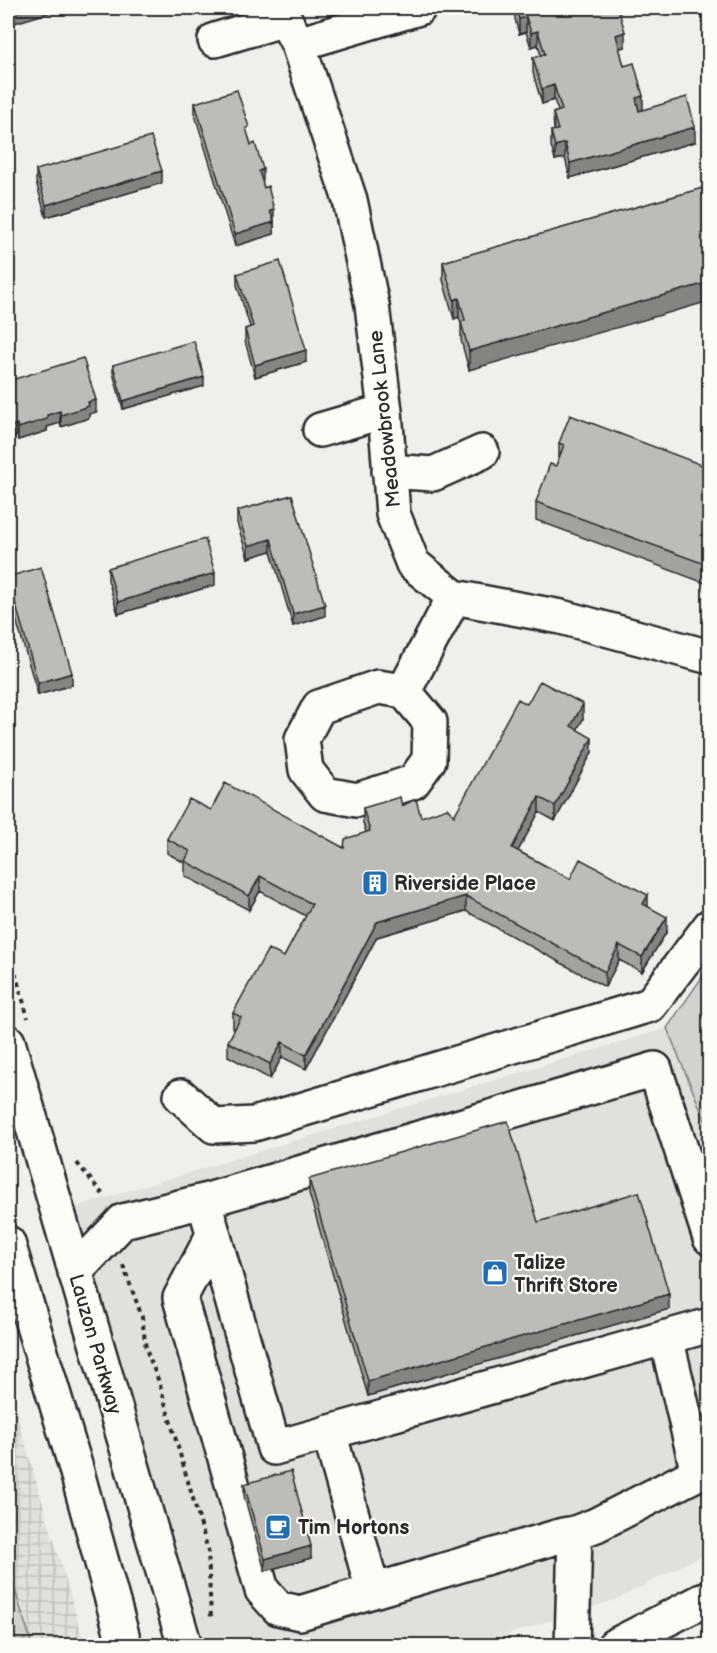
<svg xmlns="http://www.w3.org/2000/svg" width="717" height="1653" viewBox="0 0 717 1653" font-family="'Balsamiq Sans',sans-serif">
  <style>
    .built { fill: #e1e0dc }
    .industrial { fill: url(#industrial-grid) }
    .grass { fill: #d3d2cf; stroke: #7f7e7d; stroke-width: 1.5 }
    .forest { fill: url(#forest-firs); stroke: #7f7e7d; stroke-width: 1.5 }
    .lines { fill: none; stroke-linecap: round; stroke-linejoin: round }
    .minor-casing { stroke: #2b2b2b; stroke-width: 38 }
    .major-casing { stroke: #2b2b2b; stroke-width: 38 }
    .path { stroke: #2b2b2b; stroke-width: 4; stroke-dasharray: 4.5 4.5; stroke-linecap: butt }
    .minor { stroke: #fdfcf7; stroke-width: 33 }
    .major { stroke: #fdfcf7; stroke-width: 33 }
    .wall { fill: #a3a29e; stroke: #2b2b2b; stroke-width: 1.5 }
    .shaded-wall { fill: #848481; stroke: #2b2b2b; stroke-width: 1.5 }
    .building { fill: #bdbcb8; stroke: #2b2b2b; stroke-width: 1.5 }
    .labels { text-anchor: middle; stroke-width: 4.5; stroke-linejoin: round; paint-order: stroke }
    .street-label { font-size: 20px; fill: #2b2b2b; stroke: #fdfcf7 }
    .poi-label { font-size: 20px; font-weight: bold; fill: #2b2b2b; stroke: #fdfcf7; text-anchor: start }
  </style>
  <defs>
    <pattern id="industrial-grid" width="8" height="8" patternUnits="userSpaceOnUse" patternTransform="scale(1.5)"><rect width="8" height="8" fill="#e1e0dc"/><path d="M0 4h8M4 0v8" fill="none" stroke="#c1c0bd"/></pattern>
    <pattern id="forest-firs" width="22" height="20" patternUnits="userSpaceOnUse" patternTransform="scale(1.5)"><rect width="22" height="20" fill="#d3d2cf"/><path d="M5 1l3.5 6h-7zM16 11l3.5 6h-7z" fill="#b5b4b2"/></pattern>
  </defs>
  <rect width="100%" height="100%" fill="#f0efeb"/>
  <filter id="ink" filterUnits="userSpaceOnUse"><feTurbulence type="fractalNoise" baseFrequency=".0167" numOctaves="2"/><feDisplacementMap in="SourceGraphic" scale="12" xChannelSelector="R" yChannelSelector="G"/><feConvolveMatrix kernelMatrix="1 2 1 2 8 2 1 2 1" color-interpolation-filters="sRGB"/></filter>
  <g filter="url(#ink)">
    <!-- built -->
    <path class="built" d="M667,1028L709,1130V1552L617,1599L475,1645H206L75,1207Z"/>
    <!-- industrial -->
    <path class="industrial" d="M8,1386L85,1645H8Z"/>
    <!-- grass -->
    <path class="grass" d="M709,967H710L709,1130L667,1028Z"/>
    <!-- forest -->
    <path class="forest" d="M8,1568L32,1645H8Z"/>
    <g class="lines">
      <defs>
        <path id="minor" d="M279,8L298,44L350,200L372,305L385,411L393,514L413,564L454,597L561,617L710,657
          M215,40L285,19
          M298,44L419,8
          M320,430L385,411
          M389,471L433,474L482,452
          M404,691L430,722L429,760L413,782L357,800L325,794L306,770L302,739L319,707L378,687L404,691L454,597
          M181,1096L214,1126L254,1124L650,1005L710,926
          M204,1201L655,1069L710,1238
          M213,1235L180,1298L262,1590L278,1608L300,1613L373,1591
          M75,1272L123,1221L204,1201L274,1448L710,1325
          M329,1432L373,1591L563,1535L575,1533L596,1525L698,1473L666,1337
          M572,1646L575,1533
          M614,1646L710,1597"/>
        <path id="major" d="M8,1042L185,1646
          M8,1243L75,1465L125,1646"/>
      </defs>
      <!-- minor casing -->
      <use href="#minor" class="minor-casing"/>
      <!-- major casing -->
      <use href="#major" class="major-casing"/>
      <!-- path -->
      <path class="path" d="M8,947L28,1018
        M77,1163L105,1197
        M123,1265L142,1317L146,1349L159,1382L208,1550L211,1619"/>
      <!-- minor -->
      <use href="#minor" class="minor"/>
      <!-- major -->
      <use href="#major" class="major"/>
    </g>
    <!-- wall -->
    <path class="wall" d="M515,8H618L625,47L619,48L624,66L643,110L695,142L570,178L565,158L555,160L551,146V131H554L553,113L558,111L554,100L542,104L533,73V58L541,56L538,45L531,47L526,32L519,34L515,19Z
      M195,103L249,138L274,221V234L235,246L195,115Z
      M36,170L162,183L46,217L36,182Z
      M710,186L469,370L461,340V324L459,317L454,319L443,280V262Z
      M237,274L306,362L255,377L245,341V329L250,327L237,285Z
      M113,365L204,386L123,409L113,373Z
      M8,381L96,412L89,414V418L61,427L60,423L47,427V431L18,440Z
      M559,443L710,468V585L536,520V502L556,466L559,457Z
      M292,495L325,616L293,626L271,551L248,558L237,523V511Z
      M108,568L215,585L118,614L108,580Z
      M8,577L72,685L38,695L8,592Z
      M527,704L583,719L577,730L592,752L555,821L539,812L518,851L570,879L648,907L667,931L642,972L619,960L605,987L466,911L377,937L306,1069L282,1057L270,1079L228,1056V1042L235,1029L233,1028V1013L284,957L306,916L260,891L249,910L185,876V863L167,853V839L211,810L344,848L366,832L363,823V808L402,806L421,817L454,816Z
      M309,1179L538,1222L669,1309L368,1396L309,1193Z
      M244,1484L311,1558L265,1571L244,1496Z"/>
    <!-- shaded-wall -->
    <path class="shaded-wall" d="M26,8H65L8,25V13Z
      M526,17V32L519,34V19Z
      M538,31V45L531,47V33Z
      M625,32V47L616,49V35Z
      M554,85V100L542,104V89Z
      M643,96V110L636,112V98Z
      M695,127V142L570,178V163Z
      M565,143V158L555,160V146Z
      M263,169V181L259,182V171Z
      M162,171V183L46,217V205Z
      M274,210V221L270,223V211Z
      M15,211V223L8,225V213Z
      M274,222V234L235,246V234Z
      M710,282V301L469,370V351Z
      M459,298V317L454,319V300Z
      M306,350V362L255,377V365Z
      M204,377V386L123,409V401Z
      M96,400V412L89,414V418L61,427V415L88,402Z
      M60,411V423L47,427V431L18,440V428L47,415Z
      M17,424V436L8,439V427Z
      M271,539V551L248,558V546Z
      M215,573V585L118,614V602Z
      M325,605V616L293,626V614Z
      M72,673V685L38,695V683Z
      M583,704V719L571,741V726Z
      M592,738V752L555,821V806Z
      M539,797V812L512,862V848Z
      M260,876V891L249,910V896Z
      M648,895V910L643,904Z
      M466,896V911L377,937L306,1069V1055L377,922Z
      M667,917V931L642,972V957Z
      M619,945V960L605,987V972Z
      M282,1042V1057L270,1079V1064Z
      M669,1294V1309L368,1396V1381Z
      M311,1546V1558L265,1571V1559Z"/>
    <!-- building -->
    <path class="building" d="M8,8H26L8,13Z
      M516,8H618L625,32L616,35L624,66L634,63L643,96L636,98L639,111L687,97L695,127L570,163L565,143L555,146L551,131L558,130L553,113L562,110L554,85L542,89L533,58L545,54L538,31L531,33L526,17L519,19Z
      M237,90L249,127L246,128L251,145L255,143L263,169L259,171L264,188L268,186L274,210L270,211L274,222L235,234L195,103Z
      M151,137L162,171L46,205L36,170Z
      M8,186L15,211L8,213Z
      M710,186V282L469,351L461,322L465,320L459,298L454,300L443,262Z
      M280,261L306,350L255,365L245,329L253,326L237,274Z
      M194,341L204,377L123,401L113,365Z
      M83,358L96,400L88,402L89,406L61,415L60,411L47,415V419L18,428L17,424L8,427V381Z
      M570,415L710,468V566L536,502L550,464L556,466L564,445L559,443Z
      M292,495L325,605L293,614L271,539L248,546L237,511Z
      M205,539L215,573L118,602L108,568Z
      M41,567L72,673L38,683L8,577Z
      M540,681L583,704L571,726L592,738L555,806L539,797L512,848L570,879L580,859L648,895L643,904L667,917L642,957L619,945L605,972L466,896L377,922L306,1055L282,1042L270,1064L228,1042L241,1017L233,1013L268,949L284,957L312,904L260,876L249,896L185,861L190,851L167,839L189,799L211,810L225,783L344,848L345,839L370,831L363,808L400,797L402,806L416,799L421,817L447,808L454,816L518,699L527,704Z
      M508,1121L538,1222L639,1192L669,1294L368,1381L309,1179Z
      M291,1471L311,1546L265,1559L244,1484Z"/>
  </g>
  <!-- icons -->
  <defs>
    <symbol id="building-square" viewBox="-11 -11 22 22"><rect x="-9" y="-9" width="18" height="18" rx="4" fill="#1f6fb2" stroke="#fdfcf7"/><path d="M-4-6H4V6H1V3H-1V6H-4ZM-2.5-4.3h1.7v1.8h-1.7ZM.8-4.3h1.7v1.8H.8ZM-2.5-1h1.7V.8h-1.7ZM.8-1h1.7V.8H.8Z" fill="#fff"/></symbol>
    <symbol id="shop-square" viewBox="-11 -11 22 22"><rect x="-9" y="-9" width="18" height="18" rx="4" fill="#1f6fb2" stroke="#fdfcf7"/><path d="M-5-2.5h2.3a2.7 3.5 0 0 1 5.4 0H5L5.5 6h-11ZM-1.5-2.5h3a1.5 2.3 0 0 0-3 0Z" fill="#fff"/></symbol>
    <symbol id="cafe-square" viewBox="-11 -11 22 22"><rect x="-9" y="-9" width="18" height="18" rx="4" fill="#1f6fb2" stroke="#fdfcf7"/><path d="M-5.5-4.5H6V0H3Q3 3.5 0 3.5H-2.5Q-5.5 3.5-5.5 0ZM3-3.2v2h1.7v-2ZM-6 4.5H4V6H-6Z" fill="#fff"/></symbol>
  </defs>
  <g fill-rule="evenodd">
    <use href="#building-square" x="360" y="868" width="30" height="30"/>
    <use href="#shop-square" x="480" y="1258" width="30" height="30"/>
    <use href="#cafe-square" x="263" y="1512" width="30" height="30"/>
  </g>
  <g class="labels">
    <!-- street labels -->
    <g class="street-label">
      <text transform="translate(384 419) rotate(-96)" y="7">Meadowbrook Lane</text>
      <text transform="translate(96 1344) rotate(74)" y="7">Lauzon Parkway</text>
    </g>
    <!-- poi labels -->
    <g class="poi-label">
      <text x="394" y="890">Riverside Place</text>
      <text x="514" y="1269">Talize<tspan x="514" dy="23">Thrift Store</tspan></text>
      <text x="298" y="1534">Tim Hortons</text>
    </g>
  </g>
  <!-- margin -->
  <rect width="717" height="1653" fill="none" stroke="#fdfcf7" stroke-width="30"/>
  <rect x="15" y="15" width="687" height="1623" fill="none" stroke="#2b2b2b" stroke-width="2" filter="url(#ink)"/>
</svg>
